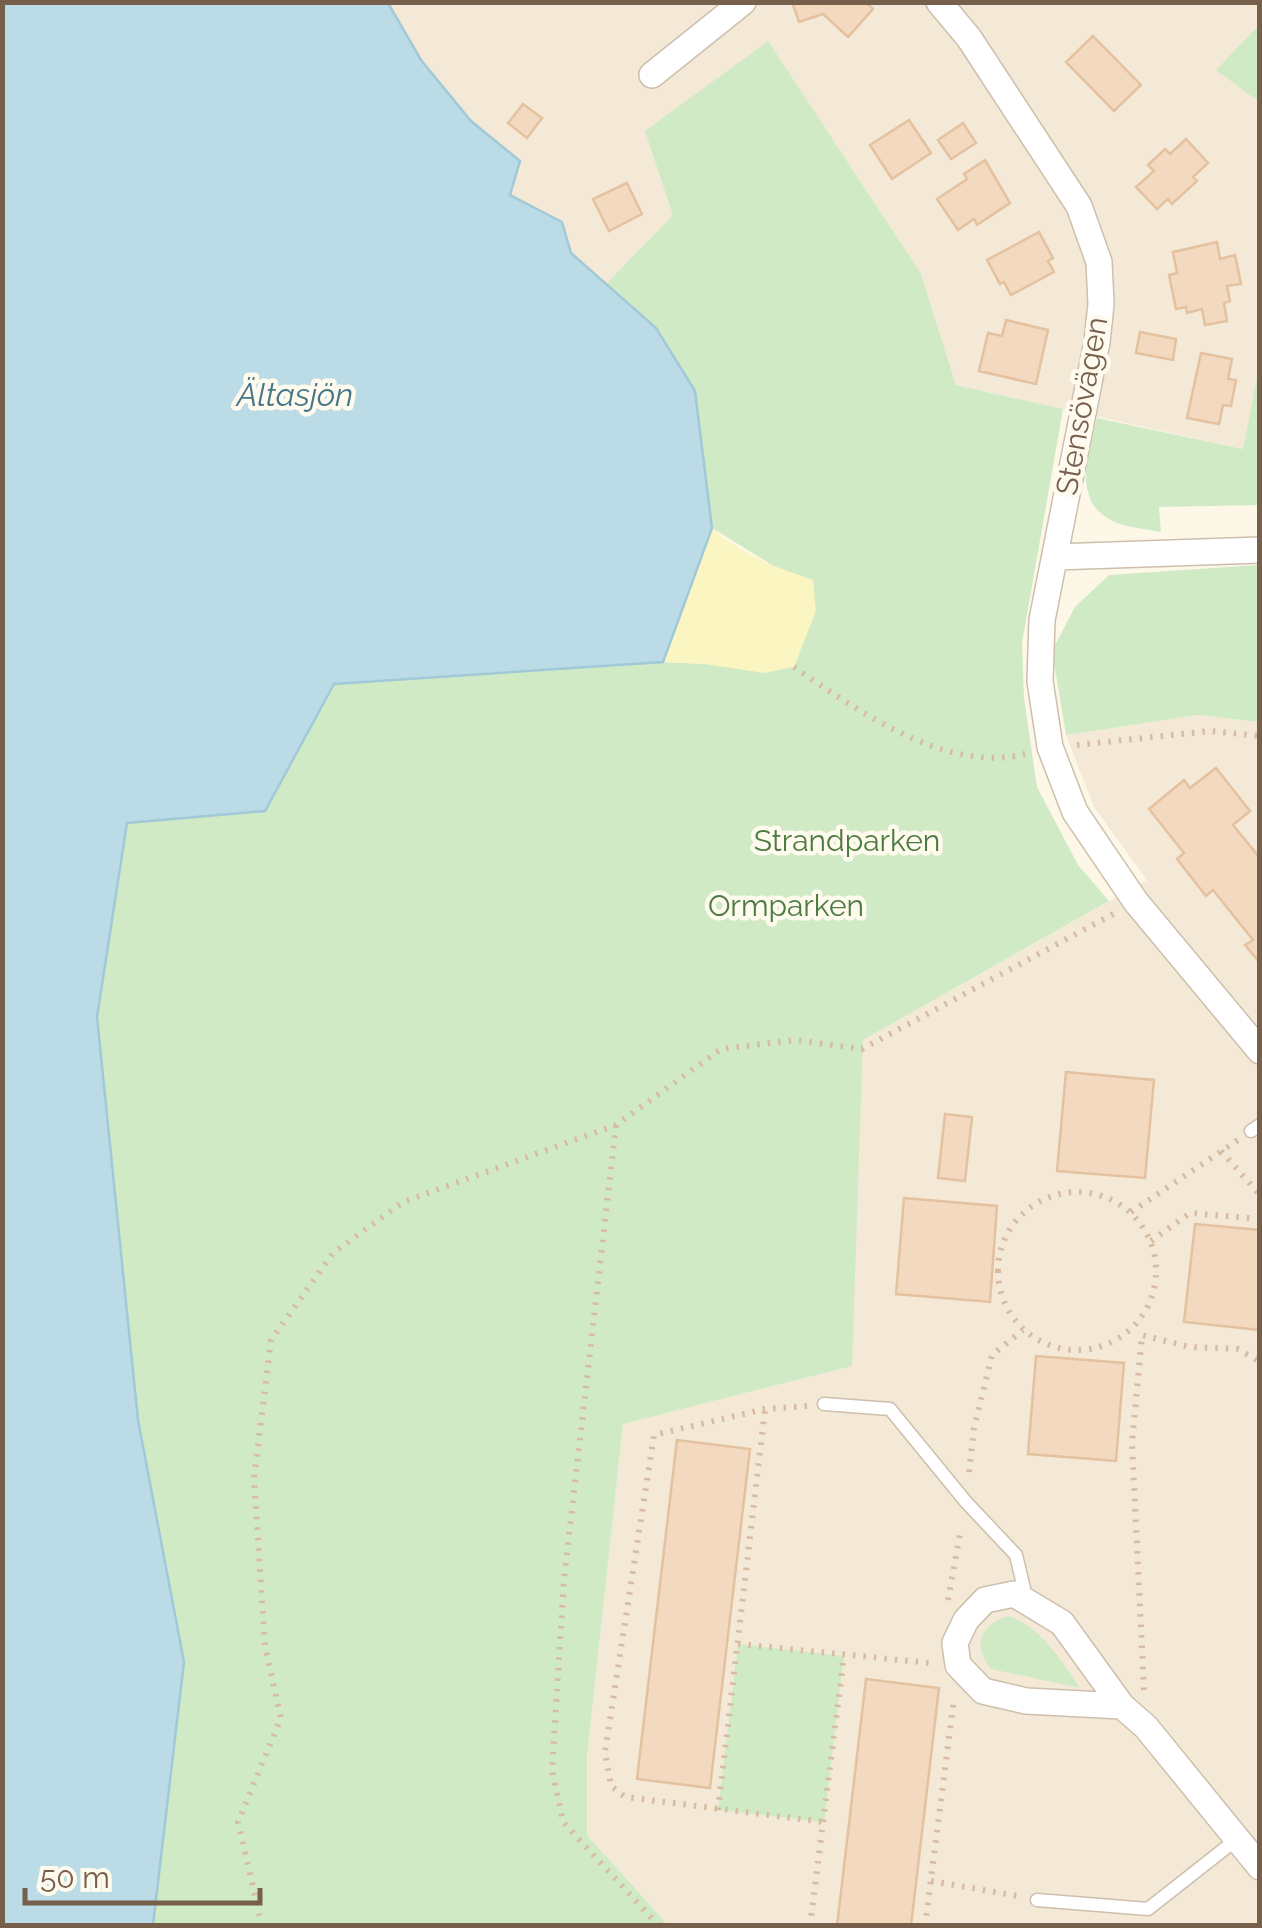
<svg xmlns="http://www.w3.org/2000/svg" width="1262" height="1928" viewBox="0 0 1262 1928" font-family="Raleway,sans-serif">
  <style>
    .residential { fill: #f4e9d6 }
    .green { fill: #d0eac5 }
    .sand { fill: #fbf5c2 }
    .water { fill: #bbdbe6; stroke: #a2c9d8; stroke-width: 2.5 }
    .building { fill: #f2d9bf; stroke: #e4c19f; stroke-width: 2.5 }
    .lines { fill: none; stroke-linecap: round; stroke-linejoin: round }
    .service-casing { stroke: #cebfad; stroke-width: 15 }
    .minor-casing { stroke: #cebfad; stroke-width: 28 }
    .path { stroke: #d7bca2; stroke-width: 6; stroke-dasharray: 2.5 8; stroke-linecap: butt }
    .service { stroke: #fff; stroke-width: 12 }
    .minor { stroke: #fff; stroke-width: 25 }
    .labels { text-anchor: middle; stroke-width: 9; stroke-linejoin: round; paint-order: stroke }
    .street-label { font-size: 30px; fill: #765f4b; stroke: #fffaee }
    .park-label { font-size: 30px; fill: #4d7c43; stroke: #fffaee }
    .water-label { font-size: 32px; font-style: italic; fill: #45768a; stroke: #fffaee }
  </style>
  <rect width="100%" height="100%" fill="#fcf7e7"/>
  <!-- residential -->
  <path class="residential" d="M388,3H1259V25L1217,70L1259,102L1260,368L1243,449L956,385L921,274L673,215L605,285L571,253L562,222L510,195L520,160L471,121L421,60Z
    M1198,715L1259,722V1925H668L587,1835V1757L623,1424L851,1366L863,1040L1147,880L1094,807L1066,735Z"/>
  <!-- green -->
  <path class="green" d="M1259,25V102L1216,70Z
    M768,41L921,274L956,385L1063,409L1022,643L1024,698L1037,787L1078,865L1109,901L863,1040L852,1366L623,1424L587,1757V1835L668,1925H153L184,1662L138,1420L97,1017L127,823L265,811L334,684L663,662L705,664L813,580L777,568L712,528L695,391L656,328L605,285L673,215L645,131Z
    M1259,368V505L1159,507L1161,532C1143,528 1121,528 1106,517C1073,497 1089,447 1097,418L1243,449Z
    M1259,565V722L1198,715L1066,735L1052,651L1075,607L1109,575Z
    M1008,1616C1040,1626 1062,1661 1080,1688L991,1669C972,1645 980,1625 1008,1616Z
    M738,1644L844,1656L824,1822L718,1810Z"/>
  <!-- sand -->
  <path class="sand" d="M712,528C740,554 777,568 813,580L816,611L794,667L764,673L705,664L663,662Z"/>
  <!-- water -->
  <path class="water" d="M3,2L388,3L421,60L471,121L520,161L510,195L562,222L571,253L656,328L695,391L712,528L663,662L334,684L265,811L127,823L97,1017L138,1420L184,1662L153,1925H3Z"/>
  <!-- building -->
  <path class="building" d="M792,2H866L873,9L848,37L823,14L799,22Z
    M1093,36L1141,85L1114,111L1066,62Z
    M523,104L542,118L527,138L508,123Z
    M909,120L931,153L892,179L870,145Z
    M963,123L976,143L951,159L938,140Z
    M1186,139L1208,163L1193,177L1197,181L1172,204L1168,199L1157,209L1136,187L1154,171L1148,165L1165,149L1170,154Z
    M985,160L1010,203L977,225L974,219L958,230L937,199L967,179L964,174Z
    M627,183L642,214L609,231L593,199Z
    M1039,232L1053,258L1048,261L1054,272L1011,295L1004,282L1000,284L987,260Z
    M1217,242L1220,259L1235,255L1241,284L1227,286L1230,301L1224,303L1227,321L1205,325L1202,309L1187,313L1186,307L1176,309L1169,275L1177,273L1173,252Z
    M1006,320L1048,330L1036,384L979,371L988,333L1002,336Z
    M1140,332L1176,339L1173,360L1136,353Z
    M1201,353L1232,359L1228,379L1236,380L1231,406L1223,405L1219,424L1187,418Z
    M1216,768L1250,811L1233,825L1260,858V963L1245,945L1253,940L1213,890L1206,896L1177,859L1184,853L1149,809L1184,780L1190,788Z
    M1066,1072L1154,1080L1145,1178L1057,1171Z
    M945,1114L972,1117L965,1181L938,1178Z
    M904,1198L997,1206L990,1302L896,1294Z
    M1195,1224L1260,1230V1330L1184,1322Z
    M1036,1356L1124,1363L1116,1461L1028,1454Z
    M677,1440L750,1449L710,1788L637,1779Z
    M866,1679L939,1688L911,1926H837Z"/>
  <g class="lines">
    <defs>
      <path id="service" d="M1251,1131L1260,1125
        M824,1404L890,1409L966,1502L1016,1555L1026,1597
        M1037,1900L1148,1909L1237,1839"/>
      <path id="minor" d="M939,2L969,38L1079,206L1099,262L1101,304L1097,342L1042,620L1040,681L1050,747L1075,812L1136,902L1260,1051
        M652,75L743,2
        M1055,557L1260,550
        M1122,1706L1026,1701L983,1691L958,1665L955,1643L966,1620L985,1600L1014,1594L1062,1623L1122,1706L1146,1727L1260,1867"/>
    </defs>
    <!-- service casing -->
    <use href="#service" class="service-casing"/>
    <!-- minor casing -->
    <use href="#minor" class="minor-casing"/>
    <!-- path -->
    <path class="path" d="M794,667C857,710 945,774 1025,754
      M1077,745L1210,731L1260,736
      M616,1125L564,1579L552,1770L563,1822L659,1926
      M1221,1151L1260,1195
      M998 1271a79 79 0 1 1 158 0a79 79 0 1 1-158 0Z
      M1131,1212L1238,1140
      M1151,1241L1190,1213L1260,1219
      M807,1406L765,1409L654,1435L605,1752L611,1786L625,1797L824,1822
      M969,1472L974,1428L992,1355L1023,1330
      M948,1600L961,1528
      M738,1644L931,1663
      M1144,1690L1132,1443L1142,1335L1190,1347L1238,1349L1260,1362
      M718,1810L765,1409
      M931,1881L1018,1896
      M262,1926L238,1822L281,1718L265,1646L254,1478L271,1340L333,1253L403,1202L616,1125L721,1049L795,1040L862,1049L1115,913
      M810,1926L844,1656
      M925,1926L954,1698"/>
    <!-- service -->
    <use href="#service" class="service"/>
    <!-- minor -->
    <use href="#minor" class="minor"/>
  </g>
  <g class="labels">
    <!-- street labels -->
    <g class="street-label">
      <text transform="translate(1082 406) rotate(-80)" y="10">Stensövägen</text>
    </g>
    <!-- park labels -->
    <g class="park-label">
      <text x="847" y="851">Strandparken</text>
      <text x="786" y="916">Ormparken</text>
    </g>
    <!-- water labels -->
    <g class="water-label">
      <text x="295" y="406">Ältasjön</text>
    </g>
  </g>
  <!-- border -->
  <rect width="1262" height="1928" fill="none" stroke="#765f4b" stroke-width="10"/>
  <!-- scale -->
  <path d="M25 1888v15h235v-15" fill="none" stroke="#765f4b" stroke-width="5"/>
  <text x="40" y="1888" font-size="30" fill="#765f4b" stroke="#fffaee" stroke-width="8" paint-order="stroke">50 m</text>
</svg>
